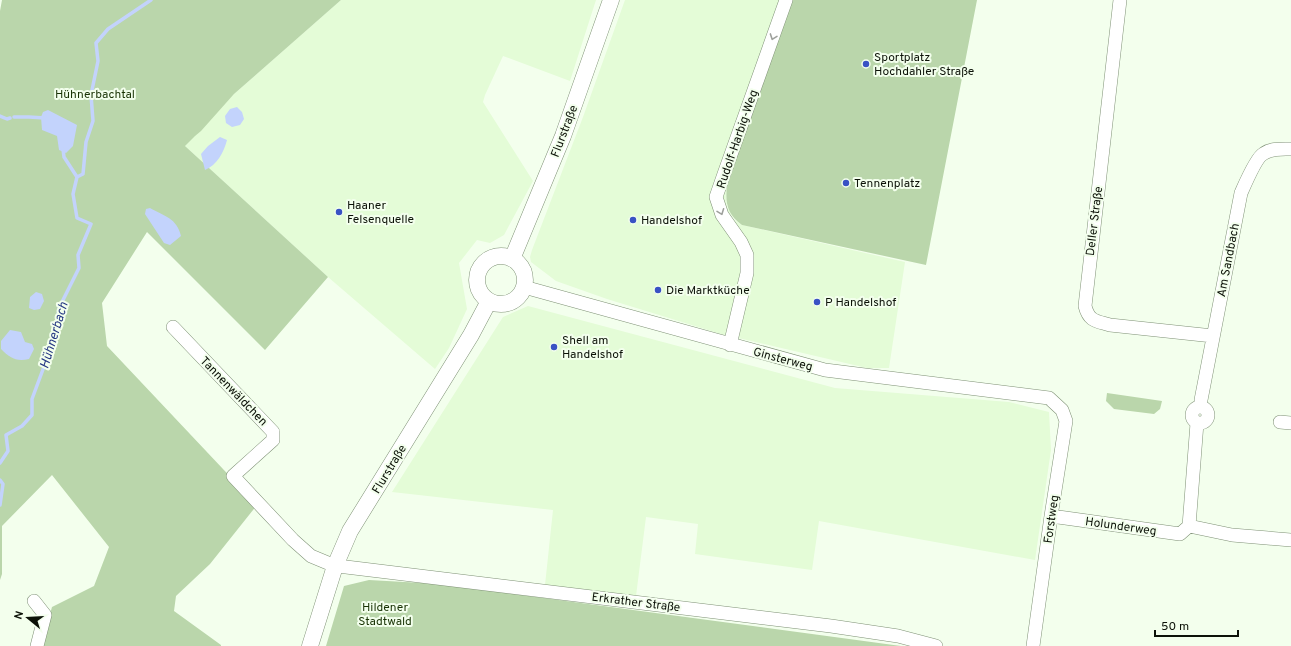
<svg xmlns="http://www.w3.org/2000/svg" width="1291" height="646" viewBox="0 0 1291 646" font-family="Overpass,sans-serif">
  <style>
    .built { fill: #e4fcd7 }
    .green { fill: #bad6ab }
    .water { fill: #c3d3fc }
    .lines { fill: none; stroke-linecap: round; stroke-linejoin: round }
    .stream { stroke: #c3d3fc; stroke-width: 3.5 }
    .minor-casing { stroke: #7f9176; stroke-width: 14 }
    .major-casing { stroke: #7f9176; stroke-width: 17 }
    .minor { stroke: #fff; stroke-width: 13 }
    .major { stroke: #fff; stroke-width: 16 }
    .oneway { stroke: #9ea09c }
    .poi-dot { fill: #3952c4; stroke: #f3ffed; stroke-width: 1.5 }
    .labels { text-anchor: middle; stroke-width: 4; stroke-linejoin: round; paint-order: stroke }
    .poi-label { font-size: 12px; fill: #0c1208; stroke: #f3ffed; text-anchor: start }
    .park-label { font-size: 12px; fill: #193305; stroke: #f3ffed }
    .street-label { font-size: 12px; fill: #0c1208; stroke: #f3ffed }
    .water-label { font-size: 13px; font-style: italic; fill: #253783; stroke: #f3ffed }
  </style>
  <rect width="100%" height="100%" fill="#f3ffed"/>
  <!-- built -->
  <path class="built" d="M341,0H596L570,81L503,56L485,95L483,102L533,181L504,235L490,243L477,240L459,263L467,309L449,348L435,369L328,277L185,146L234,94Z
    M625,0H782L715,181L727,185L726,195L727,206L733,219L742,225L905,262L889,368H867L721,334L607,299L556,281L531,262L530,257L532,250L583,117Z
    M528,306L835,388L1009,402L1049,412L1051,450L1035,560L819,521L812,570L695,554L698,524L646,517L636,596L545,585L553,510L392,492L503,317Z"/>
  <!-- green -->
  <path class="green" d="M2,0H341L234,94L201,131L195,136L185,146L328,277L265,350L147,232L102,303L107,346L257,505L210,564L176,596L174,611L221,645V646H41L52,607L94,586L109,547L52,475L2,526V574L0,580V11Z
    M792,0H977L926,265L742,225C727,214 725,203 727,185Z
    M1107,393L1162,401L1160,409L1154,414L1114,409L1106,401Z
    M369,580L440,584L901,646H326L344,586Z"/>
  <!-- water -->
  <path class="water" d="M237,107L242,112L244,119L240,125L232,127L226,123L225,116L230,109Z
    M48,110L77,125L73,146L66,153L59,150L57,136L42,130L41,117L43,112Z
    M220,137L227,140C224,152 217,165 205,170L201,154L208,146Z
    M150,208C164,216 177,218 181,236L170,245L164,243L145,214L146,209Z
    M36,292L42,294L44,301L40,309L34,310L29,308L30,297Z
    M10,330L21,332L25,342L32,344L34,349L29,359C16,362 10,358 1,349V341Z"/>
  <g class="lines">
    <!-- stream -->
    <path class="stream" d="M0,116L7,119L10,118
      M14,117H29L45,118
      M63,149L64,157L77,177
      M0,463L8,451L6,435L22,426L32,415V399L55,337L59,308L79,268L78,255L91,224L77,218L73,194L77,177L83,174L86,142L93,121L91,95L98,61L96,43L108,29L151,0
      M0,480L3,484L0,505"/>
    <defs>
      <path id="minor" d="M1120,0L1085,306C1089,322 1097,321 1110,325L1213,336
        M524,287L825,370L1049,398L1062,410L1066,421L1051,516L1033,646
        M173,327L273,432V440L233,476L293,540L311,556L335,566L346,567L831,626L898,636L936,646
        M730,345L747,273V255L741,242L722,215L716,197L724,174L786,0
        M1201,400L1241,193C1245,184 1256,158 1263,154C1271,148 1282,149 1291,149
        M1192 415a8 8 0 1 1 16 0a8 8 0 1 1-16 0Z
        M1280,422L1291,423
        M1197,423L1189,526L1232,535L1291,540
        M1051,516L1180,534L1189,526
        M34,601L45,615L37,646"/>
      <path id="major" d="M477 280a24 24 0 1 1 48 0a24 24 0 1 1-48 0Z
        M512,259L563,136L611,0
        M310,646L335,566L350,531L471,335L489,301"/>
    </defs>
    <!-- minor casing -->
    <use href="#minor" class="minor-casing"/>
    <!-- major casing -->
    <use href="#major" class="major-casing"/>
    <!-- minor -->
    <use href="#minor" class="minor"/>
    <!-- major -->
    <use href="#major" class="major"/>
  </g>
  <!-- one-way arrows -->
  <defs><path id="oneway-chevron" d="M-2-3.5L2.5 0L-2 3.5" fill="none" stroke-width="1.6" stroke-linecap="round" stroke-linejoin="round"/></defs>
  <g class="oneway">
    <use href="#oneway-chevron" transform="translate(773 37) rotate(110)"/>
    <use href="#oneway-chevron" transform="translate(721 212) rotate(69)"/>
  </g>
  <!-- markers -->
  <g class="poi-dot">
    <circle cx="866" cy="64" r="4"/>
    <circle cx="846" cy="183" r="4"/>
    <circle cx="339" cy="212" r="4"/>
    <circle cx="633" cy="220" r="4"/>
    <circle cx="658" cy="290" r="4"/>
    <circle cx="817" cy="302" r="4"/>
    <circle cx="554" cy="347" r="4"/>
  </g>
  <g class="labels">
    <!-- poi labels -->
    <g class="poi-label">
      <text x="874" y="61">Sportplatz<tspan x="874" dy="14">Hochdahler Straße</tspan></text>
      <text x="854" y="187">Tennenplatz</text>
      <text x="347" y="209">Haaner<tspan x="347" dy="14">Felsenquelle</tspan></text>
      <text x="641" y="224">Handelshof</text>
      <text x="666" y="294">Die Marktküche</text>
      <text x="825" y="306">P Handelshof</text>
      <text x="562" y="344">Shell am<tspan x="562" dy="14">Handelshof</tspan></text>
    </g>
    <!-- park labels -->
    <g class="park-label">
      <text x="95" y="98">Hühnerbachtal</text>
      <text x="385" y="611">Hildener<tspan x="385" dy="14">Stadtwald</tspan></text>
    </g>
    <!-- street labels -->
    <g class="street-label">
      <text transform="translate(564 131) rotate(-69)" y="4">Flurstraße</text>
      <text transform="translate(737 139) rotate(-71)" y="4">Rudolf-Harbig-Weg</text>
      <text transform="translate(1094 221) rotate(-83)" y="4">Deller Straße</text>
      <text transform="translate(1228 260) rotate(-79)" y="4">Am Sandbach</text>
      <text transform="translate(783 359) rotate(15)" y="4">Ginsterweg</text>
      <text transform="translate(234 391) rotate(46)" y="4">Tannenwäldchen</text>
      <text transform="translate(389 469) rotate(-59)" y="4">Flurstraße</text>
      <text transform="translate(1051 519) rotate(-82)" y="4">Forstweg</text>
      <text transform="translate(1121 526) rotate(8)" y="4">Holunderweg</text>
      <text transform="translate(636 602) rotate(7)" y="4">Erkrather Straße</text>
    </g>
    <!-- water labels -->
    <g class="water-label">
      <text transform="translate(53 335) rotate(-73)" y="5">Hühnerbach</text>
    </g>
  </g>
  <!-- north arrow -->
  <g transform="translate(28 618) rotate(288)" stroke="#f3ffed" stroke-width="3" paint-order="stroke">
  <path d="M0-3L7 15L0 10L-7 15Z" fill="#0c1208"/>
  <text y="-6" font-size="11" font-weight="bold" text-anchor="middle" fill="#0c1208">N</text>
  </g>
  <!-- scale -->
  <path d="M1155 630v6h83v-6" fill="none" stroke="#0c1208" stroke-width="2"/>
  <text x="1161" y="630" font-size="12" fill="#0c1208" stroke="#f3ffed" stroke-width="3" paint-order="stroke">50 m</text>
</svg>
